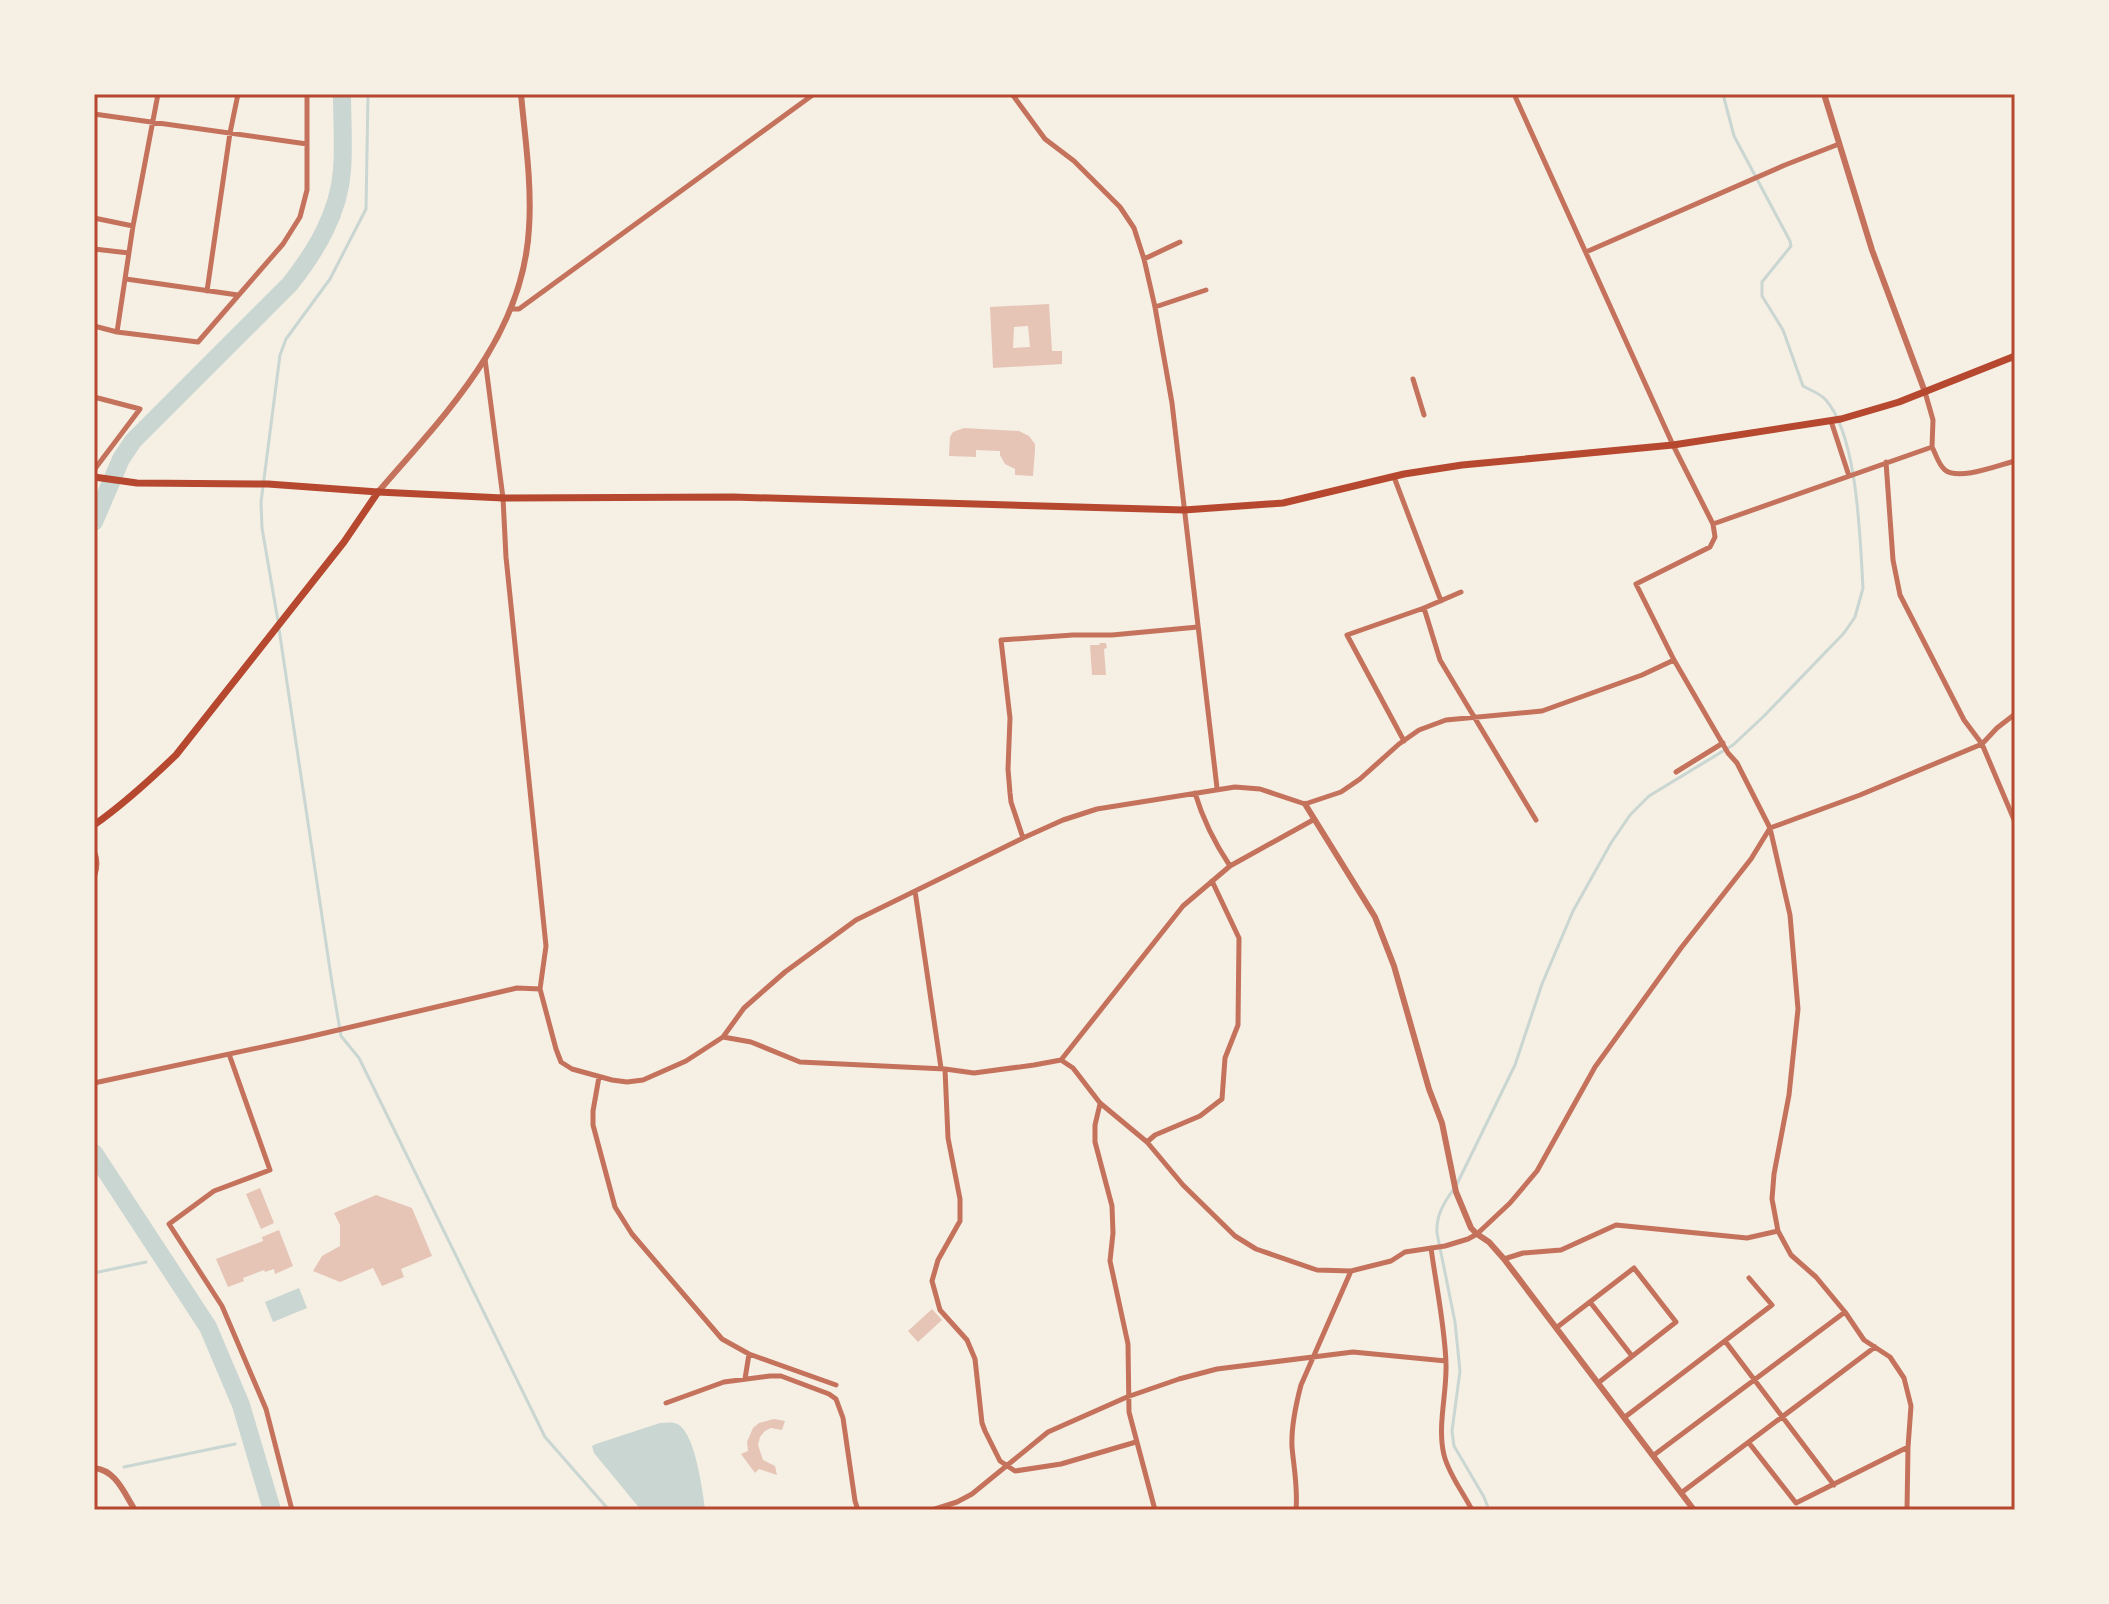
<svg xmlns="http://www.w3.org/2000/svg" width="2109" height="1604" viewBox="0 0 2109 1604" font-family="'Nunito Sans',sans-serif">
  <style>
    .water { fill: #c9d6d2 }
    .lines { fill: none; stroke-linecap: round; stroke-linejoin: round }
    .stream { stroke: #c9d6d2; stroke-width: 3 }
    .river { stroke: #c9d6d2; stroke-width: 18 }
    .building { fill: #e6c5b7; fill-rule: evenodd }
    .minor { stroke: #c5725c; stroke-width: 5 }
    .tertiary { stroke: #c5725c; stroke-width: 6 }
    .secondary { stroke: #b5482f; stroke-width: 7 }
    .primary { stroke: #b5482f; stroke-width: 7 }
    .neatline { fill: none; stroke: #b5482f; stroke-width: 3 }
  </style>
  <rect width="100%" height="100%" fill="#f6efe4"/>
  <!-- water -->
  <path class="water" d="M299,1288L307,1308L273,1322L265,1302Z
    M660,1423C666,1423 673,1421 679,1425C695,1435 703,1491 705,1510H641L594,1453L592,1446L596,1444Z"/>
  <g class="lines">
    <!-- stream -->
    <path class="stream" d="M278,621L262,528L261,502L280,355L286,339L330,279L366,209L368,94
      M279,629L332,983L341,1036L359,1058L545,1437L609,1510
      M1457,1184L1515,1065L1542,984L1573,911L1611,843L1630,815L1649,796L1733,745L1764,716L1844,633L1855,617L1863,588C1860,539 1858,435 1825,399C1819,393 1810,390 1803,386L1783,330L1762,296V282L1791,246L1790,241L1734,136L1723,94
      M1453,1190C1443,1204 1436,1216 1437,1233L1455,1322L1460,1371L1452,1431L1454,1446L1484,1497L1489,1510
      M94,1273L146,1262
      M124,1467L235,1444"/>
    <!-- river -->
    <path class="river" d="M94,522L121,459L133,441L290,284C316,251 339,213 342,170C344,145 342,119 342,94
      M94,1153L208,1327L241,1405L272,1510"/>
  </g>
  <!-- building -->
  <path class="building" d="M1049,304L1052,351H1062V364L993,368L990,307ZM1028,326L1030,347L1013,348L1014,327Z
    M964,428L1019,431L1029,436L1035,444V450L1033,476L1015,475V469L1005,464L1000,455V451L976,450V457L949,456L950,437L953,432Z
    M1100,643H1106L1107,648L1104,649L1106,675H1092L1090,645H1099Z
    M260,1188L274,1223L261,1229L246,1194Z
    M376,1195L412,1208L432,1256L401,1269L404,1277L382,1286L373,1268L340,1282L313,1271L322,1256L340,1246V1225L334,1213Z
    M279,1230L293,1266L275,1274L274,1269L265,1272L264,1270L243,1278L244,1281L228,1287L216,1259L263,1241L262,1237Z
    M932,1309L942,1320L918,1342L908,1331Z
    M774,1419L785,1421L782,1430L771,1428L765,1431L760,1437L758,1445L763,1460L775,1466L777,1475L759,1469L755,1473L741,1454L748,1451L747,1442L753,1428L759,1423Z"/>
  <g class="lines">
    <!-- minor -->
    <path class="minor" d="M1012,94L1045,139L1074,161L1120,207L1134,228L1144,259L1155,307L1172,403L1217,788
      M1514,94L1673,445L1713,524L1715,537L1710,547L1636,584L1674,660L1728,753L1737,763L1770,828L1790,915L1798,1009L1789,1095L1774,1174L1772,1199L1778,1231L1791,1255L1816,1277L1845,1312L1864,1340L1890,1357L1904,1378L1911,1406L1908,1447L1907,1510
      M94,114L307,144
      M94,218L133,226
      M94,249L129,253
      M1586,252L1785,165L1839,144
      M1144,259L1180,242
      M126,279L238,295
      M207,291L230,133L238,94
      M1155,307L1206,290
      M511,309H519L814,94
      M94,326L117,332L198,342L283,244L300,217L307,190V94
      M117,332L133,226L158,94
      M485,359L503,498L506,557L546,946L540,989L556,1049L561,1062L572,1069L612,1080L627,1082L643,1080L686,1061L723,1037L744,1008L785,972L856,920L1023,838L1063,820L1097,809L1235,787L1260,789L1305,804L1341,792L1360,779L1399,744L1419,730L1446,720L1542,711L1642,675L1674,660
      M1413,379L1424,415
      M94,397L140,409L94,470
      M1831,421L1849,476
      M1932,447C1936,454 1938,464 1945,470C1959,481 1999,465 2015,461
      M1886,462L1893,560L1900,595L1964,720L1982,744L2015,822
      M1394,477L1441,601
      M1713,524L1932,447L1933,420L1925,392
      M1424,608L1440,660L1536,820
      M1404,741L1347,635L1424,608L1461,592
      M1676,772L1723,743
      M1195,793C1203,820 1214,842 1230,866
      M1023,838L1011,802L1010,793L1008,769L1010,718L1001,640L1073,635H1112L1198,627
      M915,891L941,1068
      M723,1037L751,1042L800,1062L945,1069L974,1073L1034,1065L1061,1060L1073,1068L1100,1103L1147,1142L1183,1185L1235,1236L1256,1249L1317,1270L1351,1271L1391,1261L1405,1252L1445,1246L1468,1239L1477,1234L1510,1203L1537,1171L1595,1067L1681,948L1751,859L1770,828L1860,795L1982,744L1997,728L2015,714
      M229,1054L270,1170L214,1191L169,1224L222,1306L266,1409L292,1510
      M1061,1060L1183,906L1230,866L1313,820
      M945,1069L948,1138L960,1199V1221L938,1260L932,1281L940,1310L967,1340L975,1359L982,1423L985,1431L1000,1461L1015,1471L1061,1464L1136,1442
      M599,1077L593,1111V1125L615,1207L632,1234L722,1339L749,1354L836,1385
      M94,1083L304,1038L517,988L540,989
      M1100,1104L1095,1125V1142L1112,1206L1113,1233L1110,1261L1128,1344L1129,1412L1155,1510
      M1147,1142L1155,1135L1200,1116L1222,1099L1225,1058L1238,1025L1239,938L1212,881
      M1431,1248C1436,1285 1445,1327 1446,1364C1447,1394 1437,1426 1444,1455C1449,1475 1463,1492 1472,1510
      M1504,1259L1523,1253L1561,1250L1616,1225L1747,1238L1778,1231
      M1590,1302L1632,1356
      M1556,1328L1634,1268L1676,1322L1598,1383
      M1725,1341L1834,1485
      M745,1379L749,1354
      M666,1403L724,1382L770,1376H781L829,1394L836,1399L843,1418L855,1501L858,1510
      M1625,1417L1772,1305L1749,1278
      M1749,1443L1796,1503L1908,1447
      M1654,1455L1845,1312
      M1681,1493L1875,1347
      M932,1510L957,1502L972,1494L1048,1432L1127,1397L1179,1379L1217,1369L1353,1352L1446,1361
      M1296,1510C1298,1488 1294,1469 1292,1447C1291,1427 1296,1404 1301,1385L1351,1271"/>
    <!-- tertiary -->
    <path class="tertiary" d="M1824,94L1872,250L1925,392
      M378,492C445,414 523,338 529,228C532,184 525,138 521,94
      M1305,804L1375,917L1394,966L1429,1089L1442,1123L1456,1192L1471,1228L1477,1234L1489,1242L1504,1259L1694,1510
      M94,852C98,861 97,868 94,876
      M94,1468C116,1470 124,1493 135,1510"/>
    <!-- secondary -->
    <path class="secondary" d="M378,492L503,498L733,497L1184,510L1283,503L1404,474L1462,465L1673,445L1841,419L1899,402L2015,356"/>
    <!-- primary -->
    <path class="primary" d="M94,477L137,483L268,484L378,492
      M94,825C124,804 150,780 176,755L344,542L378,492"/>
  </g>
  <!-- border -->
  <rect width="2109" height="1604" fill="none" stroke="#f6efe4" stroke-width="192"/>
  <rect x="96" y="96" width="1917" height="1412" class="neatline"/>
</svg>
